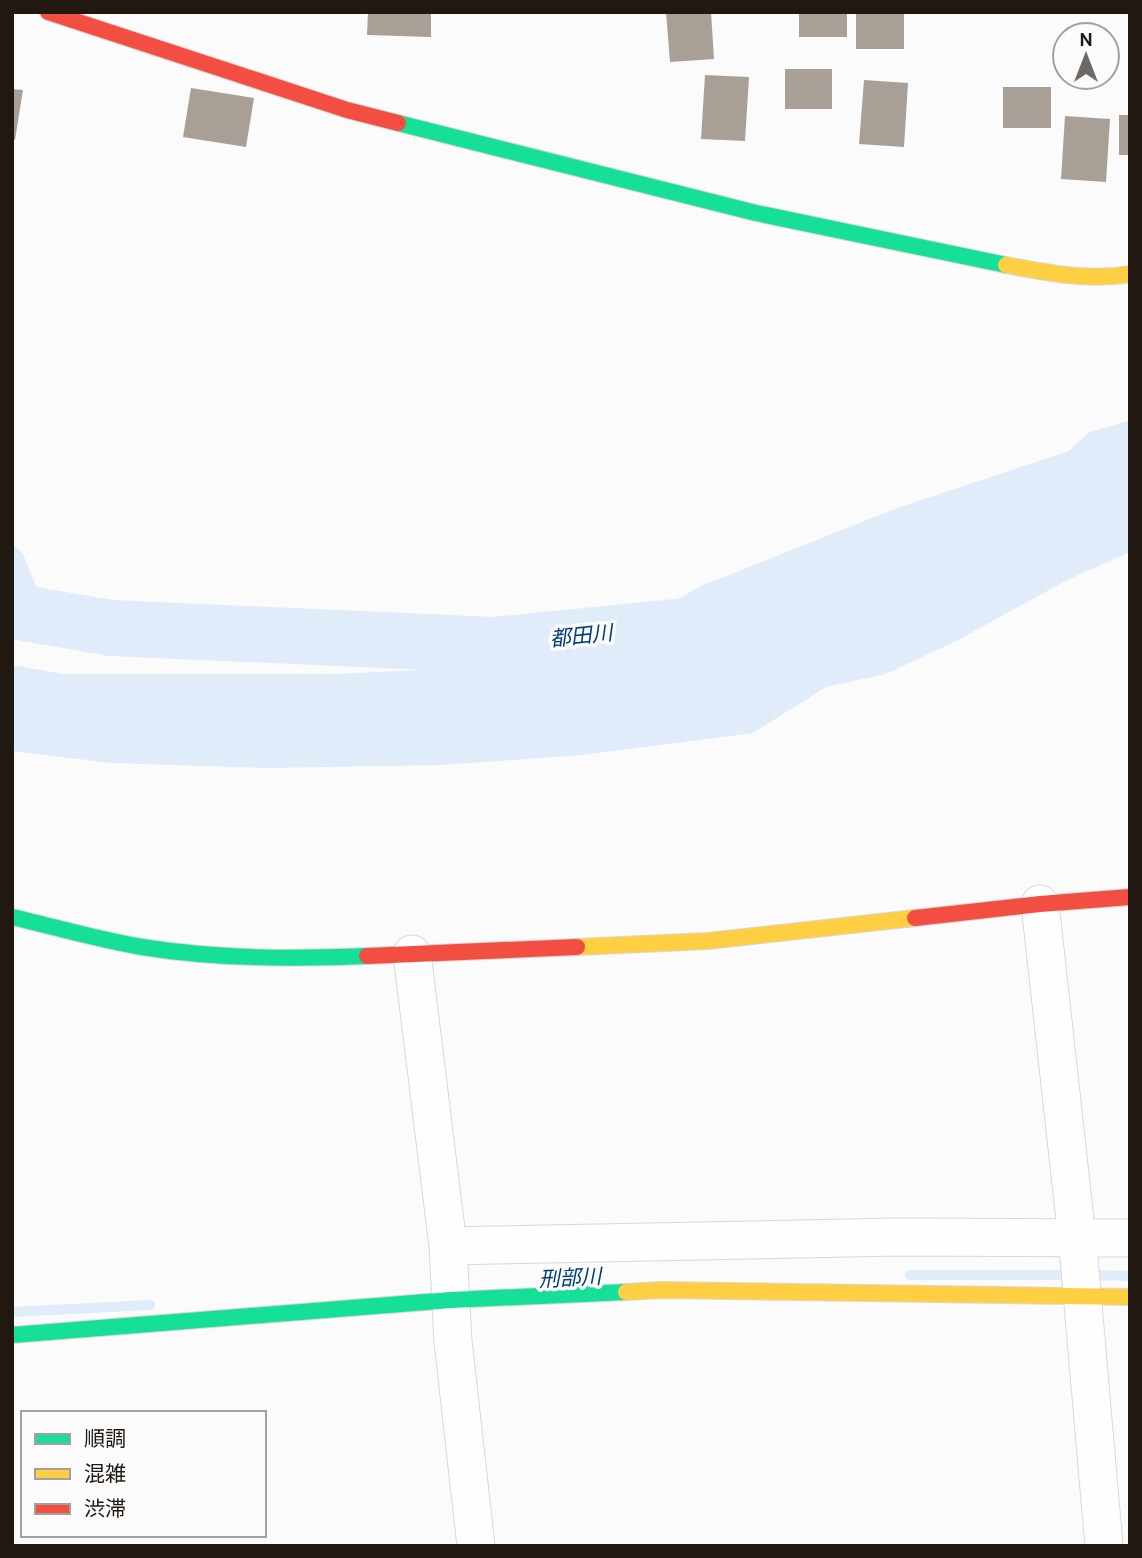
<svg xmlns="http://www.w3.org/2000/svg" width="1142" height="1558" viewBox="0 0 1142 1558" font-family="Overpass,'Noto Sans JP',sans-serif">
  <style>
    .water { fill: #e0ecfa }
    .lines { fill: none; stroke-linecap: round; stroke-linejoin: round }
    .stream { stroke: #e0ecfa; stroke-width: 10 }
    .river { stroke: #e0ecfa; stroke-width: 56 }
    .building { fill: #a8a096 }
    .street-casing { stroke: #dcd7d3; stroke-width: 39 }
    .fast-casing { stroke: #dcd7d3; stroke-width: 18 }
    .slow-casing { stroke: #dcd7d3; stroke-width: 18 }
    .jam-casing { stroke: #dcd7d3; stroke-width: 18 }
    .street { stroke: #fefefe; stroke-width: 37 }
    .fast { stroke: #16e098; stroke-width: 16 }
    .slow { stroke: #ffcf43; stroke-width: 16 }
    .jam { stroke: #f24e42; stroke-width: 16 }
    .labels { text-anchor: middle; stroke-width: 7; stroke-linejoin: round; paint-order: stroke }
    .water-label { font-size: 21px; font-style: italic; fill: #003c76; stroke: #fbfbfb }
  </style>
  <rect width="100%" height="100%" fill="#fbfbfb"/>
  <!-- water -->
  <path class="water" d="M1130,420V552L1069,579L958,640L886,674L826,687L753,733L583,755L441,765L266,768L112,763L12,751V665L63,674H335L521,665L582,653L701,586L900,507L1069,451L1088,433Z
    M12,543L23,554L41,599L12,592Z"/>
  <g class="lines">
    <!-- stream -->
    <path class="stream" d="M910,1275H1073
      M1088,1275L1130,1276
      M12,1312L150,1305"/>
    <!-- river -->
    <path class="river" d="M12,611L111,628L494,645L695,625"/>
  </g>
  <!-- building -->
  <path class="building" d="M368,12H431V37L367,35Z
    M666,12H711L714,59L670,62Z
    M799,12H847V37H799Z
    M856,12H904V49H856Z
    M785,69H832V109H785Z
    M705,75L749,77L745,141L701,139Z
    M864,80L908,83L904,147L859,144Z
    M1003,87H1051V128H1003Z
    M191,88L254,98L246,147L183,137Z
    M12,89L23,90L15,140L12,139Z
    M1119,115H1130V155H1119Z
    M1065,116L1110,119L1106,182L1061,179Z"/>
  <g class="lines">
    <defs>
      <path id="street" d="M1040,904L1078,1247L1104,1546
        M412,954L448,1246L453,1341L476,1546
        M448,1246L896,1237L1130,1238"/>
      <path id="fast" d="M398,123L756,213L1006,265
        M12,917C55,927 99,940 142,947C217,959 292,959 367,956
        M12,1335L451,1300L626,1292"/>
      <path id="slow" d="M1006,265C1047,273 1089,281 1130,274
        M577,947L708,941L915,918
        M626,1292L661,1290L1130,1297"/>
      <path id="jam" d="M48,12L347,110L398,123
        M915,918L1040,904L1130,897
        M367,956L577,947"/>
    </defs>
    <!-- street casing -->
    <use href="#street" class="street-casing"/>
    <!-- fast casing -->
    <use href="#fast" class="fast-casing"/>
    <!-- slow casing -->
    <use href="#slow" class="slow-casing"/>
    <!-- jam casing -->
    <use href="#jam" class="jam-casing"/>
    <!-- street -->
    <use href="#street" class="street"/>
    <!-- fast -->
    <use href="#fast" class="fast"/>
    <!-- slow -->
    <use href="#slow" class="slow"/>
    <!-- jam -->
    <use href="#jam" class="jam"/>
  </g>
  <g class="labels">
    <!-- water labels -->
    <g class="water-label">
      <text transform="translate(581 636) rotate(-6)" y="7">都田川</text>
      <text transform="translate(570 1278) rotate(-3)" y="7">刑部川</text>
    </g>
  </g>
  <!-- border -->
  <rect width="1142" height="1558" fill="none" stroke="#211911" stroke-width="28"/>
  <!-- legend -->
  <rect x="21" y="1411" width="245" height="126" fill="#fbfbfb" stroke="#a4a19d" stroke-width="2"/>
  <rect x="35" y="1434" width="35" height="10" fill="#16e098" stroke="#a4a19d" stroke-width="2"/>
  <text x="84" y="1446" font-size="21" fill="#211911">順調</text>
  <rect x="35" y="1469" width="35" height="10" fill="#ffcf43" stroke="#a4a19d" stroke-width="2"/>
  <text x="84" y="1481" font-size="21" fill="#211911">混雑</text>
  <rect x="35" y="1504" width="35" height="10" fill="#f24e42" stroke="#a4a19d" stroke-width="2"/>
  <text x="84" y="1516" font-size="21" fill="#211911">渋滞</text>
  <!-- north arrow -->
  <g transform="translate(1086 56)"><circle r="33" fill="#fbfbfb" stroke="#a4a19d" stroke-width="2"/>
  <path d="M0-5L12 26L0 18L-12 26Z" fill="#6d6863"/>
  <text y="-10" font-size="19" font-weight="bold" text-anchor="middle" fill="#211911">N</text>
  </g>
</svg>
